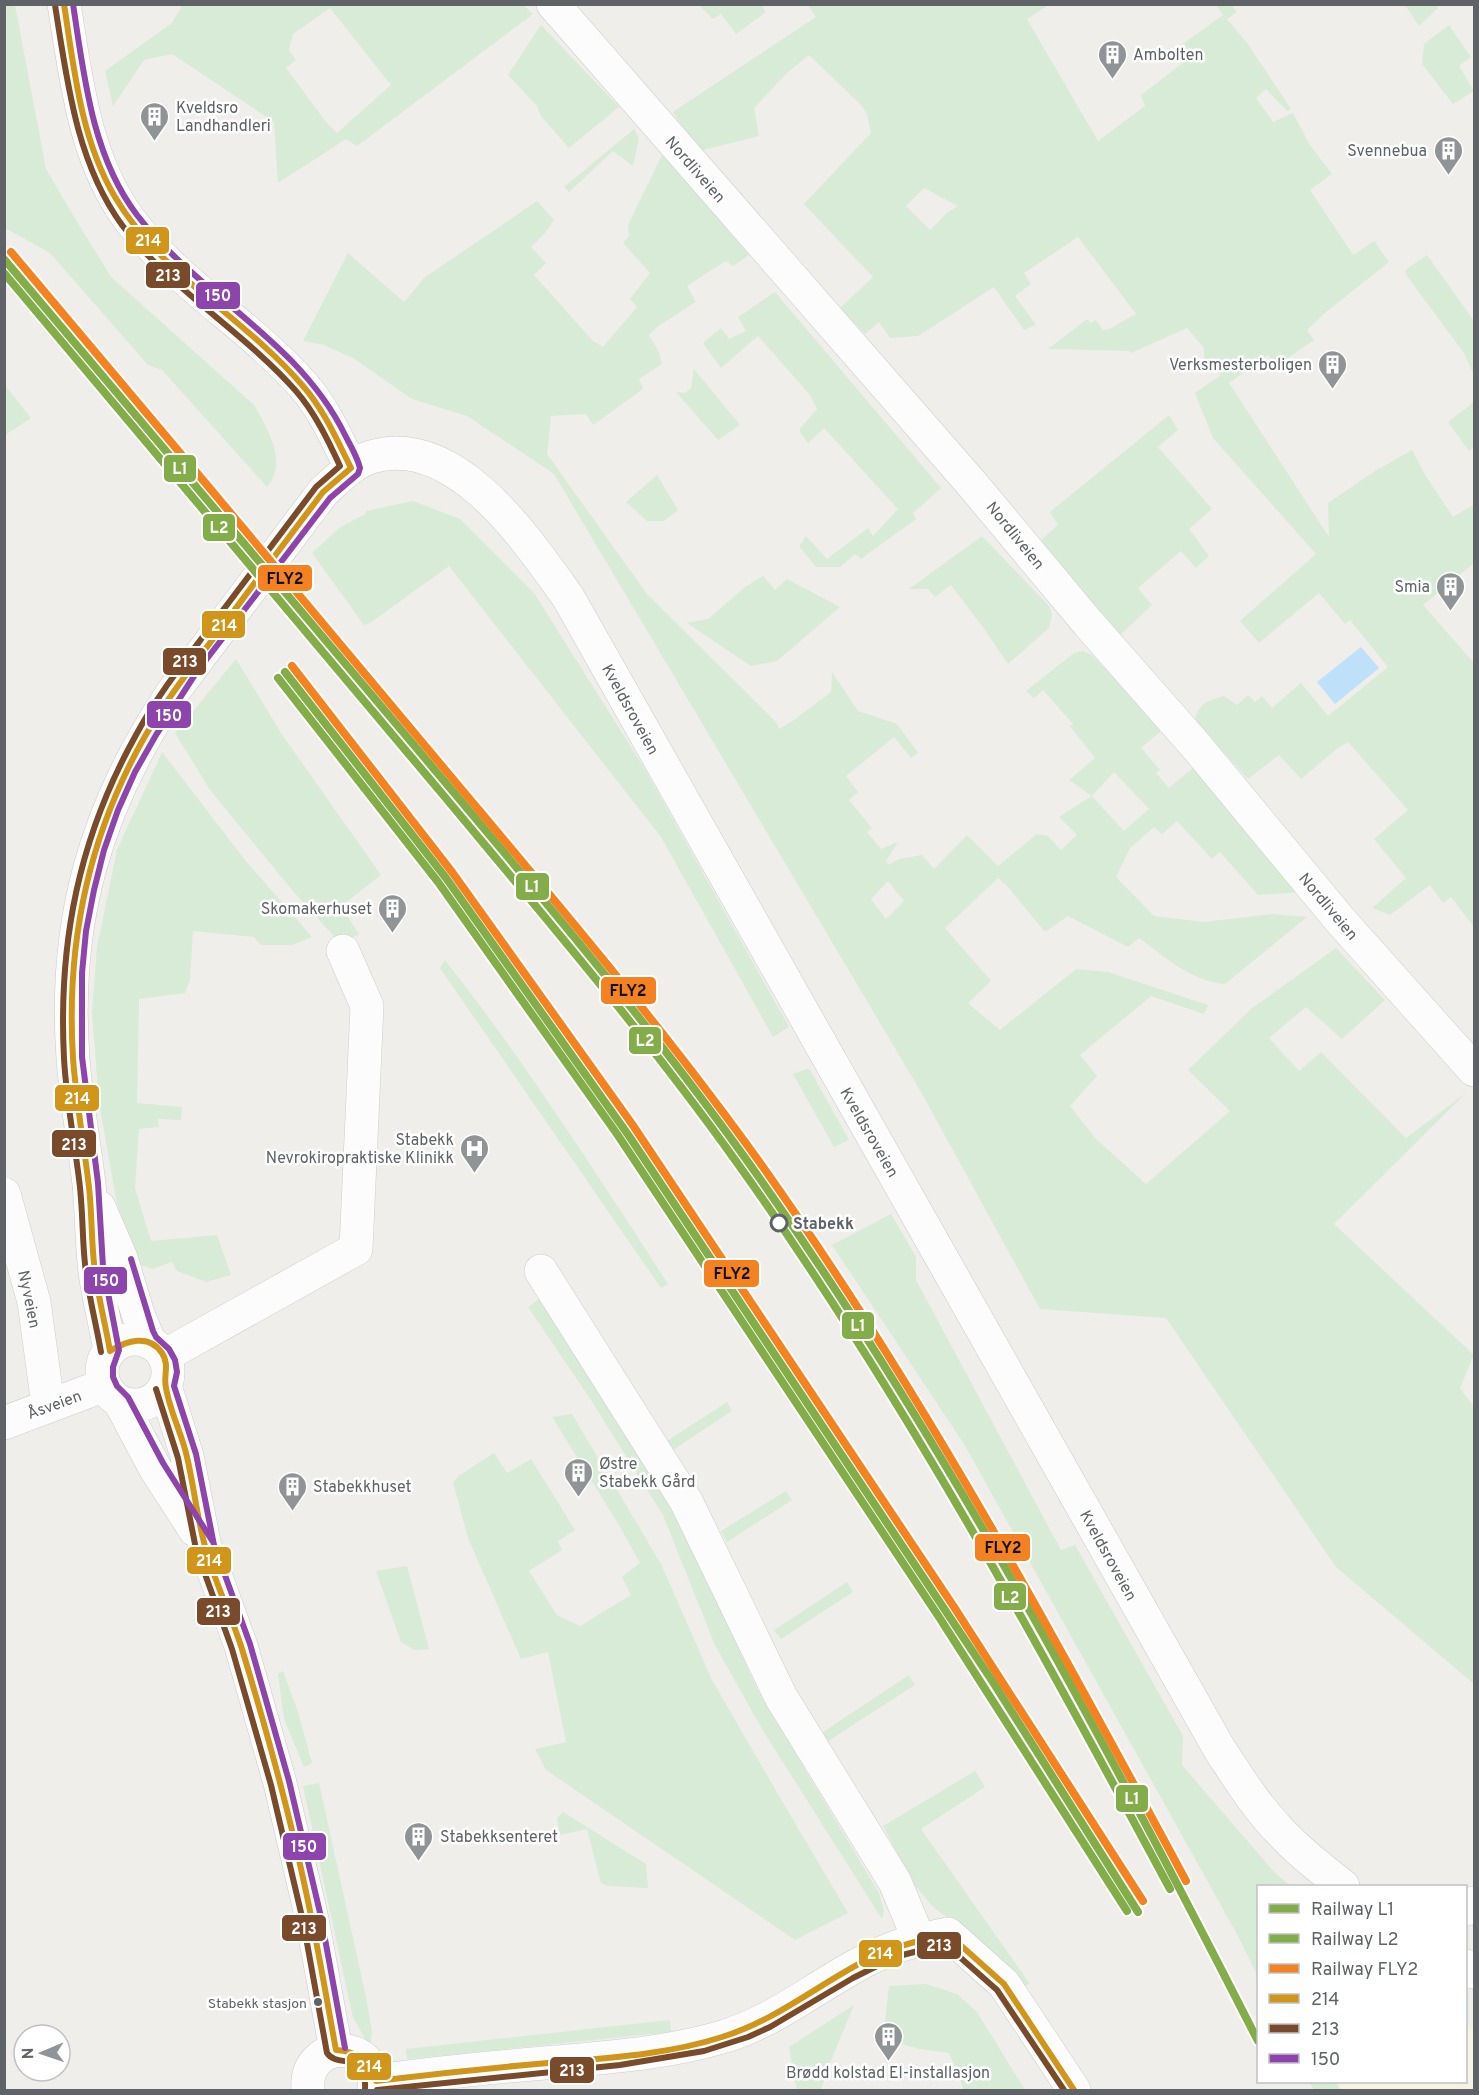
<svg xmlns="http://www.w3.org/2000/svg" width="1479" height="2095" viewBox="0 0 1479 2095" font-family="Overpass,sans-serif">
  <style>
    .commercial { fill: #f7f3e4 }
    .green { fill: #d8ebd6; fill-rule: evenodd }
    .water { fill: #bfe0f9 }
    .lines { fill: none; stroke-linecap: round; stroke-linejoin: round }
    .street-casing { stroke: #cbcccc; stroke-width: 34 }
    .secondary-casing { stroke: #cacacb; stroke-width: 34 }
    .street { stroke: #fdfcfc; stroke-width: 33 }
    .secondary { stroke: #fdfcfc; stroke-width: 33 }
    .bus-1-casing { stroke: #fff; stroke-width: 10 }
    .bus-2-casing { stroke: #fff; stroke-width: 10 }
    .bus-3-casing { stroke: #fff; stroke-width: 10 }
    .bus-1 { stroke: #d1951a; stroke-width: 6 }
    .bus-2 { stroke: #7a4b2a; stroke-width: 6 }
    .bus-3 { stroke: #8e44ad; stroke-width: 6 }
    .rail-1-casing { stroke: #fff; stroke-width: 12 }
    .rail-2-casing { stroke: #fff; stroke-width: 12 }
    .rail-3-casing { stroke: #fff; stroke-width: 12 }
    .rail-1 { stroke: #82ad49; stroke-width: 8 }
    .rail-2 { stroke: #82ad49; stroke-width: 8 }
    .rail-3 { stroke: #f58220; stroke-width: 8 }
    .stop-dot { fill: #fff; stroke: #5f6368; stroke-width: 3 }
    .bus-dot { fill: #5f6368; stroke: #fff; stroke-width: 2 }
    .labels { text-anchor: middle; stroke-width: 5; stroke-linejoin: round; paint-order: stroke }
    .bus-label { font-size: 14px; fill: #5f6368; stroke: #fff; text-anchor: end }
    .poi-label { font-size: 16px; fill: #5f6368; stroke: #fff; text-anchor: start }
    .street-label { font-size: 16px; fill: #5f6368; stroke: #fff }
    .stop-label { font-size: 16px; font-weight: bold; fill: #5f6368; stroke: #fff; text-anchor: start }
    .line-badge { stroke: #fff; stroke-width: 2 }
    .badge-label { font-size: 16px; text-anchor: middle; font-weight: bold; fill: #fff }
    .pale-badge-label { font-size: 16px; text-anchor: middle; font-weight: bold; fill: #111 }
  </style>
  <rect width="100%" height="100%" fill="#efeeea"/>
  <!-- commercial -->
  <path class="commercial" d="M1466,2023L1474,2030V2090H1342L1338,2082H1466Z"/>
  <!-- green -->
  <path class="green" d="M701,4L761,5L766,12L736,34L721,14L713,19L700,6Z
    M4,5H15L46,169L73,215L111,277L254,405C268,429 288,462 267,487L162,370L148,365L50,253L5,228Z
    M523,5L533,14L357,146L346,139L278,183L274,122L172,54L144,60L113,106L105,71L172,23L181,8L180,5ZM330,8L391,85L337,133L326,122L286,68L296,60L289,50L293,34Z
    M808,5H1049L1027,19L1098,141L1145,106L1141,95L1184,62L1176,49L1223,15L1216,5H1231L1237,12L1227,19L1247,43L1291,109L1287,111L1266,89L1256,98L1273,122L1293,113L1310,145L1332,174L1310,190L1353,255L1374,241L1389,262L1326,312L1307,330L1314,340L1276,366L1268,355L1229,383L1329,537L1328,503L1375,471L1412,450L1425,475L1453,517L1473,505L1474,507V563L1423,605L1474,663V927L1451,897L1443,903L1430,885L1390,915L1372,908L1406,878L1374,839L1408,810L1348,742L1339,747L1301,779L1279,755L1248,779L1195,720C1198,703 1210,700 1224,696L1237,705L1248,695L1255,702L1262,696L1272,708L1301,683L1328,716L1388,667L1350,620L1345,624L1319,593L1259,643L1240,621L1316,554L1213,438L1195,393L1221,375L1204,360V348L1187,328L1131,353L1129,351L1048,349L1087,319L1091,323L1096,320L1103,330L1109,329L1136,314L1078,237L1024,273L1031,284L1015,296L1036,325L1024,330L994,287L918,336L890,338L879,322L865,334L840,308L873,277L804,204L871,133L867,114L862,106L809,55L787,73L754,108L759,136L699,151L673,112L816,17ZM924,188L958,206L948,212L930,230L906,206Z
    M1405,5H1435L1438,8L1419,26Z
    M541,25L619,107L569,148L541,116L537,106L508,75Z
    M1449,25L1471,57L1459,66L1474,91L1453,104L1422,64L1424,44Z
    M634,129L639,138L633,166L613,151L569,192L564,187Z
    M663,153L749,255L733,266L726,261L687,286L696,302L658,326L649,335L659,352L662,364L639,379L643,389L593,425L586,414L551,416L547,454L647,594L776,722L779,729L794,720L831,692L832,672L858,711L897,724L918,753L911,758L894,737L846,776L858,792L849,800L872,828L867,832L881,849L898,842L886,861L888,865L899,859L922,855L934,869L967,835L998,866L1037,834L1048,836L1061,850L1077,835L1059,817L1092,796L1069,780L1095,758L1070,726L1073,724L1043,690L1034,698L1026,691L1074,653L1083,651L1092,655L1163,729L1141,748L1160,770L1156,773L1169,788L1193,768L1300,892L1258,895L1220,852L1212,859L1177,821L1162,834L1154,827L1130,848L1116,877L1154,916L1204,922L1273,914L1307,917L1225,984C1191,981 1165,957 1139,938L1128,947L1068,916L1045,932L1008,887L998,878L945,928L991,981L968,1003L1000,1030L1076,969L1108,972L1208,1005L1204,1014L1151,996L1080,1055L1097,1076L1070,1106L1096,1139L1146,1184L1230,1111L1188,1070L1251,1009L1336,948L1385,1000L1342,1039L1306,1007L1269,1038L1299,1071L1321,1052L1406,1138L1466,1093L1334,1224L1474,1355L1460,1388L1474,1407V1684L1336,1567L1166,1318L1040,1309L921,1092L554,474L467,416L412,399L353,358L324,345L303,341L348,253L404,302L424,278L537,201L554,220L545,233L531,247L546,263L534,275L593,341L603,347L637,307L630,299L650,273L623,243L629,236L628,225ZM1114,772L1149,809L1124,831L1092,796ZM888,881L904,901L886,919L871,899Z
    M1427,255L1474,321V376L1464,353L1407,276L1405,270Z
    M775,292L941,488L913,513L916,519L861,559L855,554L840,567H816L799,546L806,536L827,559L868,528L873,536L898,509L824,428L808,443L799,430L817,409L810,395L758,336L721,368L703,343L721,328L729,339L746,331L738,317Z
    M694,369L740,425L718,440L676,392L685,393L691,388Z
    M4,384L31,418L5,435H4Z
    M1474,402V447L1469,451L1448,422Z
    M1169,415L1178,430L1158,447L1212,509L1189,529L1209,556L1196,568L1181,551L1138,588L1152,605L1120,635L1041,540L1058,525L1050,512Z
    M657,475L678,510L664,521H647L626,502Z
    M413,501L460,519L534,593L646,771L789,1027L773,1037L661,837L449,566L370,623L364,625L312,553L339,528L365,514L366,511Z
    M982,536L1049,606L1052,615L1049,628L1008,664L982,626L951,585L935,597L928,589H909Z
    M763,576L775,590L787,579L840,607L777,661L751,666L687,623L708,619L745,587Z
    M236,659L283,736L381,875L341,906L359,934L341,944L292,890L210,790L175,733Z
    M162,752L245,860L312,937L292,945H261L254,937L193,931L190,980L185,993L139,999L137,1103L182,1107L181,1120L158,1119L159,1127L139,1129L135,1188L151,1241L217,1235L231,1275L206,1282L177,1271L172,1262L152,1269L134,1262L116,1199L99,1102L92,1012L97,947L117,850Z
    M445,960C526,1063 597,1174 668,1284L661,1288L440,968Z
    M806,1069L810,1070L849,1140L834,1147L793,1074Z
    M891,1214L916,1257V1280L1061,1550L1075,1545L1183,1736L1182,1765L1275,1873L1291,1886H1258V1977L1238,1936L964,1444L832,1245Z
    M539,1299L672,1503L757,1689L879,1893L884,1912L882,1919L762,1729L715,1645L663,1515L591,1400L528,1307Z
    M727,1402L732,1411L673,1450L667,1441Z
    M572,1414L661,1564L712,1680L779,1796L848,1913L795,1940L546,1770L535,1749L566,1742L548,1652L521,1659L468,1538L453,1482L460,1475L494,1453L507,1473L531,1459L575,1530L558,1541L562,1550L529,1571L557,1615L580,1626L631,1595L622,1577L640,1563L616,1520L552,1417Z
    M786,1491L792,1500L727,1542L721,1531Z
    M407,1566L429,1649L414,1650L401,1642L376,1571Z
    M847,1582L853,1592L781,1639L774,1630Z
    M283,1671L298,1712L312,1763L304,1767L284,1719L278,1674Z
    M909,1675L915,1685L822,1745L817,1736Z
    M975,1771L985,1787L921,1829L1030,1984L1021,1987L960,1927L933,1907L913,1883L883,1826Z
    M319,1783L366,1997L372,2032L370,2047L353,2018L303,1786Z
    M563,1812L646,1864L648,1888L608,1886L601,1883L587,1829L560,1835L557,1818Z
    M926,1984L957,1994L977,2012L1025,2090H964L949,2053L920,2049L883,2039L889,1986Z
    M854,2005L830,2063L821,2090H797L789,2047Z
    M670,2020L671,2032L407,2059L406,2049Z
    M1309,2082H1336L1340,2090H1314Z"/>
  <!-- water -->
  <path class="water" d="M1361,647L1379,668L1335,704L1317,682Z"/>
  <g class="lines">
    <defs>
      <path id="street" d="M553,4L972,484L1088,623L1197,747L1340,920L1474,1070
        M4,1194L34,1302L48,1405
        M541,1271L686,1501L781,1697L895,1882L919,1940
        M164,1356L356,1249L367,1006L343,951
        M4,1423L105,1385
        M1466,1909L1474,1903
        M376,2081C435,2073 496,2067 556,2062C612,2057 668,2053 722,2037C784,2019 832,1972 891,1949C909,1941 929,1938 948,1934L1004,1984L1074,2090"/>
      <path id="secondary" d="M64,4C76,78 84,158 129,219C178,285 250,325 303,385C324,409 337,439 351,468
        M99,1207L121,1258L138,1314L150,1343
        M102 1372a33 33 0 1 1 66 0a33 33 0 1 1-66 0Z
        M110,1351C106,1324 98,1298 95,1271C91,1242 92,1213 89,1184C84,1142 76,1100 73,1058C63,922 95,810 170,696L323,492C338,479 352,463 371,457C455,431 527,540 568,597L1220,1750C1238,1777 1255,1805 1277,1828C1297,1850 1320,1868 1343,1886
        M165,1386L187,1456L205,1547L241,1646L280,1783L312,1919L336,2050
        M120,1402L155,1468L195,1530
        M1466,1966L1474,1972
        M308,2090C303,2037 381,2038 374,2090"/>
    </defs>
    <!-- street casing -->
    <use href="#street" class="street-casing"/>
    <!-- secondary casing -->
    <use href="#secondary" class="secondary-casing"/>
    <!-- street -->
    <use href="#street" class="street"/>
    <!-- secondary -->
    <use href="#secondary" class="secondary"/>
    <defs>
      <path id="bus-1" d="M64,4C74,69 81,140 115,197C161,275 245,318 303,386C324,410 337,440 351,468L323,492C289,537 255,582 222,627C195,663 166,699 144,738C88,837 66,946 73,1058C76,1099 83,1139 88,1179C92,1207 91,1235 94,1263C97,1293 105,1322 110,1351
        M110,1351C126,1341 149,1333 162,1353C170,1365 163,1376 166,1388C170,1412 182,1434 187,1457C194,1487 197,1517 205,1546C214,1581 231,1614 242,1649C269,1738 294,1829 312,1921C321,1964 328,2007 336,2050C357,2051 369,2061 376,2081C433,2074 490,2068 548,2063C606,2058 666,2055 722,2037C777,2020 820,1983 870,1958C896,1946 921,1940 948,1934L1004,1984L1074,2090"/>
      <path id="bus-2" d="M55,5C67,80 76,162 122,225C171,290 243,331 296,391C315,413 328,440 340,466L316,487C281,533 246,580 211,626C184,662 157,696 136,735C79,837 58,942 64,1058C66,1098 74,1139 79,1179C83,1208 82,1236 85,1264C88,1294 96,1323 101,1352
        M156,1389L178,1458L196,1549L232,1649L271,1785L303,1921L327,2053C338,2069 367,2050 365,2089
        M377,2090L620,2065L704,2051L748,2037L770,2027L853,1978L895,1957L945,1944L997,1990L1064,2090"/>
      <path id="bus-3" d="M73,4C84,76 92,156 137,215C200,297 298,339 345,435C350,445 357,456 360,468L358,474L330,498L196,673L156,735L135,772L118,810L104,850L94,890L86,931L82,973V1057L98,1183L103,1267L119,1350L113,1367V1377L117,1386L128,1397L163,1463L213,1542
        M131,1259L153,1331L156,1337L169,1349L175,1360L177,1372L174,1386L196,1454L214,1545L250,1644L289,1781L321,1917L345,2048"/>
    </defs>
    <!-- bus-1 casing -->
    <use href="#bus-1" class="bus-1-casing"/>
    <!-- bus-2 casing -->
    <use href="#bus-2" class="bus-2-casing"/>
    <!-- bus-3 casing -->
    <use href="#bus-3" class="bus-3-casing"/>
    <!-- bus-1 -->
    <use href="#bus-1" class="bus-1"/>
    <!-- bus-2 -->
    <use href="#bus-2" class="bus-2"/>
    <!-- bus-3 -->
    <use href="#bus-3" class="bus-3"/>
    <defs>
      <path id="rail-1" d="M4,259C139,419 273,579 408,738C528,881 650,1023 758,1176C950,1448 1107,1745 1258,2041
        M285,672L446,878L629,1136L993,1682L1138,1912"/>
      <path id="rail-2" d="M4,273C151,447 298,621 444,796C549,922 656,1047 750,1181C909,1406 1040,1647 1170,1889
        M278,678L438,882L617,1134L939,1617L1127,1911"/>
      <path id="rail-3" d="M11,252C157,425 302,598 447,772C555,901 665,1030 763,1167C923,1393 1055,1637 1186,1881
        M292,666L452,872L632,1124L954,1607L1143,1901"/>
    </defs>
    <!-- rail-1 casing -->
    <use href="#rail-1" class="rail-1-casing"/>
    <!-- rail-2 casing -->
    <use href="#rail-2" class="rail-2-casing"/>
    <!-- rail-3 casing -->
    <use href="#rail-3" class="rail-3-casing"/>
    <!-- rail-1 -->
    <use href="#rail-1" class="rail-1"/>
    <!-- rail-2 -->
    <use href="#rail-2" class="rail-2"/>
    <!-- rail-3 -->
    <use href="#rail-3" class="rail-3"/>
  </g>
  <!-- icons -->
  <defs>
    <symbol id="building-pin" viewBox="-11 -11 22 30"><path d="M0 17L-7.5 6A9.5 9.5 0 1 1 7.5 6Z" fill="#919496" stroke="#fff"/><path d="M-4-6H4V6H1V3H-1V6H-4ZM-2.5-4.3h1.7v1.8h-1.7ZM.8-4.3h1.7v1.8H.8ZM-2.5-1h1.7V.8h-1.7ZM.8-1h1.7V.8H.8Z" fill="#fff"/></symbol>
    <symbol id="hospital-pin" viewBox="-11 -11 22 30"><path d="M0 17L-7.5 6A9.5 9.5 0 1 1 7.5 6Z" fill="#919496" stroke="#fff"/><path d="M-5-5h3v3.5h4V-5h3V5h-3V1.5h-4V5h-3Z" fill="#fff"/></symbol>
  </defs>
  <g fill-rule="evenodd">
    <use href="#building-pin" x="1096" y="38" width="33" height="45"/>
    <use href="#building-pin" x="138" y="100" width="33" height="45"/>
    <use href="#building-pin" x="1432" y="134" width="33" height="45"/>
    <use href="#building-pin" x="1316" y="348" width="33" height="45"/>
    <use href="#building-pin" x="1434" y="570" width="33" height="45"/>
    <use href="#building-pin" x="376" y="892" width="33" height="45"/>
    <use href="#hospital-pin" x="458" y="1132" width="33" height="45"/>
    <use href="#building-pin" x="562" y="1456" width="33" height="45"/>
    <use href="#building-pin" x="276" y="1470" width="33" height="45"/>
    <use href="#building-pin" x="402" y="1820" width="33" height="45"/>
    <use href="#building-pin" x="872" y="2020" width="33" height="45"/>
  </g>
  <!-- markers -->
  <circle class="stop-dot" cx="779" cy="1223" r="8"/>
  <circle class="bus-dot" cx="318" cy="2002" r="5"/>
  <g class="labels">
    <!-- bus labels -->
    <g class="bus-label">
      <text x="307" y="2008">Stabekk stasjon</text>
    </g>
    <!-- poi labels -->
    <g class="poi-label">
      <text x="1133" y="60">Ambolten</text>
      <text x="176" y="113">Kveldsro<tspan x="176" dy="18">Landhandleri</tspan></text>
      <text x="1427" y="156" text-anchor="end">Svennebua</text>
      <text x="1312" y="370" text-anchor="end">Verksmesterboligen</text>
      <text x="1430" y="592" text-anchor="end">Smia</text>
      <text x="372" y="914" text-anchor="end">Skomakerhuset</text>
      <text x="454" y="1145" text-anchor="end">Stabekk<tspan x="454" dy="18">Nevrokiropraktiske Klinikk</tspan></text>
      <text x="599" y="1469">Østre<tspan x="599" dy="18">Stabekk Gård</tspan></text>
      <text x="313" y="1492">Stabekkhuset</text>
      <text x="440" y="1842">Stabekksenteret</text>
      <text x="888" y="2078" text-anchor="middle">Brødd kolstad El-installasjon</text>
    </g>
    <!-- street labels -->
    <g class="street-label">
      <text transform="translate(696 169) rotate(49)" y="6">Nordliveien</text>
      <text transform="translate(1016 535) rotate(51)" y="6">Nordliveien</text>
      <text transform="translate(631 709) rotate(61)" y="6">Kveldsroveien</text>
      <text transform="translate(1329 906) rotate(50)" y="6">Nordliveien</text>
      <text transform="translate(870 1132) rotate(60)" y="6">Kveldsroveien</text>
      <text transform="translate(30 1299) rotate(78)" y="6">Nyveien</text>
      <text transform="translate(54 1404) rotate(-20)" y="6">Åsveien</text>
      <text transform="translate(1109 1555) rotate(61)" y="6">Kveldsroveien</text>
    </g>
    <!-- stop labels -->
    <g class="stop-label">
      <text x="793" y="1229">Stabekk</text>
    </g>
  </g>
  <g class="line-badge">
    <rect x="125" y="226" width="45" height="29" rx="6" fill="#d1951a"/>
    <rect x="145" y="261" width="46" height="28" rx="6" fill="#7a4b2a"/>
    <rect x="195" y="281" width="46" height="29" rx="6" fill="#8e44ad"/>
    <rect x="163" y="454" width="34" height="29" rx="6" fill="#82ad49"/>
    <rect x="202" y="513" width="34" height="29" rx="6" fill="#82ad49"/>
    <rect x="257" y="564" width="56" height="28" rx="6" fill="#f58220"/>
    <rect x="201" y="610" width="45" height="29" rx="6" fill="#d1951a"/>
    <rect x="162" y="647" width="45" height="29" rx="6" fill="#7a4b2a"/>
    <rect x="146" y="700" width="46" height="29" rx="6" fill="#8e44ad"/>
    <rect x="515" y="872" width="35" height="29" rx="6" fill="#82ad49"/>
    <rect x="600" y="976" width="57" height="29" rx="6" fill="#f58220"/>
    <rect x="628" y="1026" width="34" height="29" rx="6" fill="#82ad49"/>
    <rect x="54" y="1084" width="46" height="28" rx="6" fill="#d1951a"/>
    <rect x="51" y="1129" width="46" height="29" rx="6" fill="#7a4b2a"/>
    <rect x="703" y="1259" width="57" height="29" rx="6" fill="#f58220"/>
    <rect x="83" y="1266" width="45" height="29" rx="6" fill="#8e44ad"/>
    <rect x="841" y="1311" width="34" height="29" rx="6" fill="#82ad49"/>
    <rect x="974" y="1533" width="57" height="29" rx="6" fill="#f58220"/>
    <rect x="186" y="1546" width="46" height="29" rx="6" fill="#d1951a"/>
    <rect x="993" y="1582" width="34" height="29" rx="6" fill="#82ad49"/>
    <rect x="196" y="1597" width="45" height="29" rx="6" fill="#7a4b2a"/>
    <rect x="1115" y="1784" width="34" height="29" rx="6" fill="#82ad49"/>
    <rect x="282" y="1832" width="45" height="29" rx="6" fill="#8e44ad"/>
    <rect x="281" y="1914" width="46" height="28" rx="6" fill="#7a4b2a"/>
    <rect x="916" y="1931" width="46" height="29" rx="6" fill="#7a4b2a"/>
    <rect x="858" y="1939" width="45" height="29" rx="6" fill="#d1951a"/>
    <rect x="346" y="2052" width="46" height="29" rx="6" fill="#d1951a"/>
    <rect x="549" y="2056" width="46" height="28" rx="6" fill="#7a4b2a"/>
  </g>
  <g class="badge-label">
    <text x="148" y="246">214</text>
    <text x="168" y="281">213</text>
    <text x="218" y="301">150</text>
    <text x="180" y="474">L1</text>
    <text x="219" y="533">L2</text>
    <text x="224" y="631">214</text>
    <text x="185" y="667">213</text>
    <text x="169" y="721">150</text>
    <text x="532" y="892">L1</text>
    <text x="645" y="1046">L2</text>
    <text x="77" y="1104">214</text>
    <text x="74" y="1150">213</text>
    <text x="106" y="1286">150</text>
    <text x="858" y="1331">L1</text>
    <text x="209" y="1566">214</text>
    <text x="1010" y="1603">L2</text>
    <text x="218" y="1617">213</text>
    <text x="1132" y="1804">L1</text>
    <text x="304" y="1852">150</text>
    <text x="304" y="1934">213</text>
    <text x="939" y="1951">213</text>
    <text x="880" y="1959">214</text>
    <text x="369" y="2072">214</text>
    <text x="572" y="2076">213</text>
  </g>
  <g class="pale-badge-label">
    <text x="285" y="584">FLY2</text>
    <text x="628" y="996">FLY2</text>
    <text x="732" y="1279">FLY2</text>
    <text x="1003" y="1553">FLY2</text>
  </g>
  <!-- border -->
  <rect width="1479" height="2095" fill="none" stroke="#5f6368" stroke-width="12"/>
  <!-- legend -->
  <rect x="1257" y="1885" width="210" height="198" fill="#ffffff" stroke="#bfc1c3" stroke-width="1.5"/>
  <rect x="1269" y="1904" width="30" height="9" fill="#82ad49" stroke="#bfc1c3" stroke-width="1.5"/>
  <text x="1311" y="1915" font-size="18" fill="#5f6368">Railway L1</text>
  <rect x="1269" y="1934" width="30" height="9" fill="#82ad49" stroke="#bfc1c3" stroke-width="1.5"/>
  <text x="1311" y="1945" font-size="18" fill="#5f6368">Railway L2</text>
  <rect x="1269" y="1964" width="30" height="9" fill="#f58220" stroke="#bfc1c3" stroke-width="1.5"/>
  <text x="1311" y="1975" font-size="18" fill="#5f6368">Railway FLY2</text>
  <rect x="1269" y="1994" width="30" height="9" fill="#d1951a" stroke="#bfc1c3" stroke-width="1.5"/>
  <text x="1311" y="2005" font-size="18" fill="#5f6368">214</text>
  <rect x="1269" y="2024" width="30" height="9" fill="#7a4b2a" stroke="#bfc1c3" stroke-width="1.5"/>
  <text x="1311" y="2035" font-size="18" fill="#5f6368">213</text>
  <rect x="1269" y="2054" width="30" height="9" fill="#8e44ad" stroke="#bfc1c3" stroke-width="1.5"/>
  <text x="1311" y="2065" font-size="18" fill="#5f6368">150</text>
  <!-- north arrow -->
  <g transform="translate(42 2053) rotate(268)"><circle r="28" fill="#ffffff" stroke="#bfc1c3" stroke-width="1.5"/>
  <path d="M0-4.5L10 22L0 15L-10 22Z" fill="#919496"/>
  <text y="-9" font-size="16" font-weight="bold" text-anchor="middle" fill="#5f6368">N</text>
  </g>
</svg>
